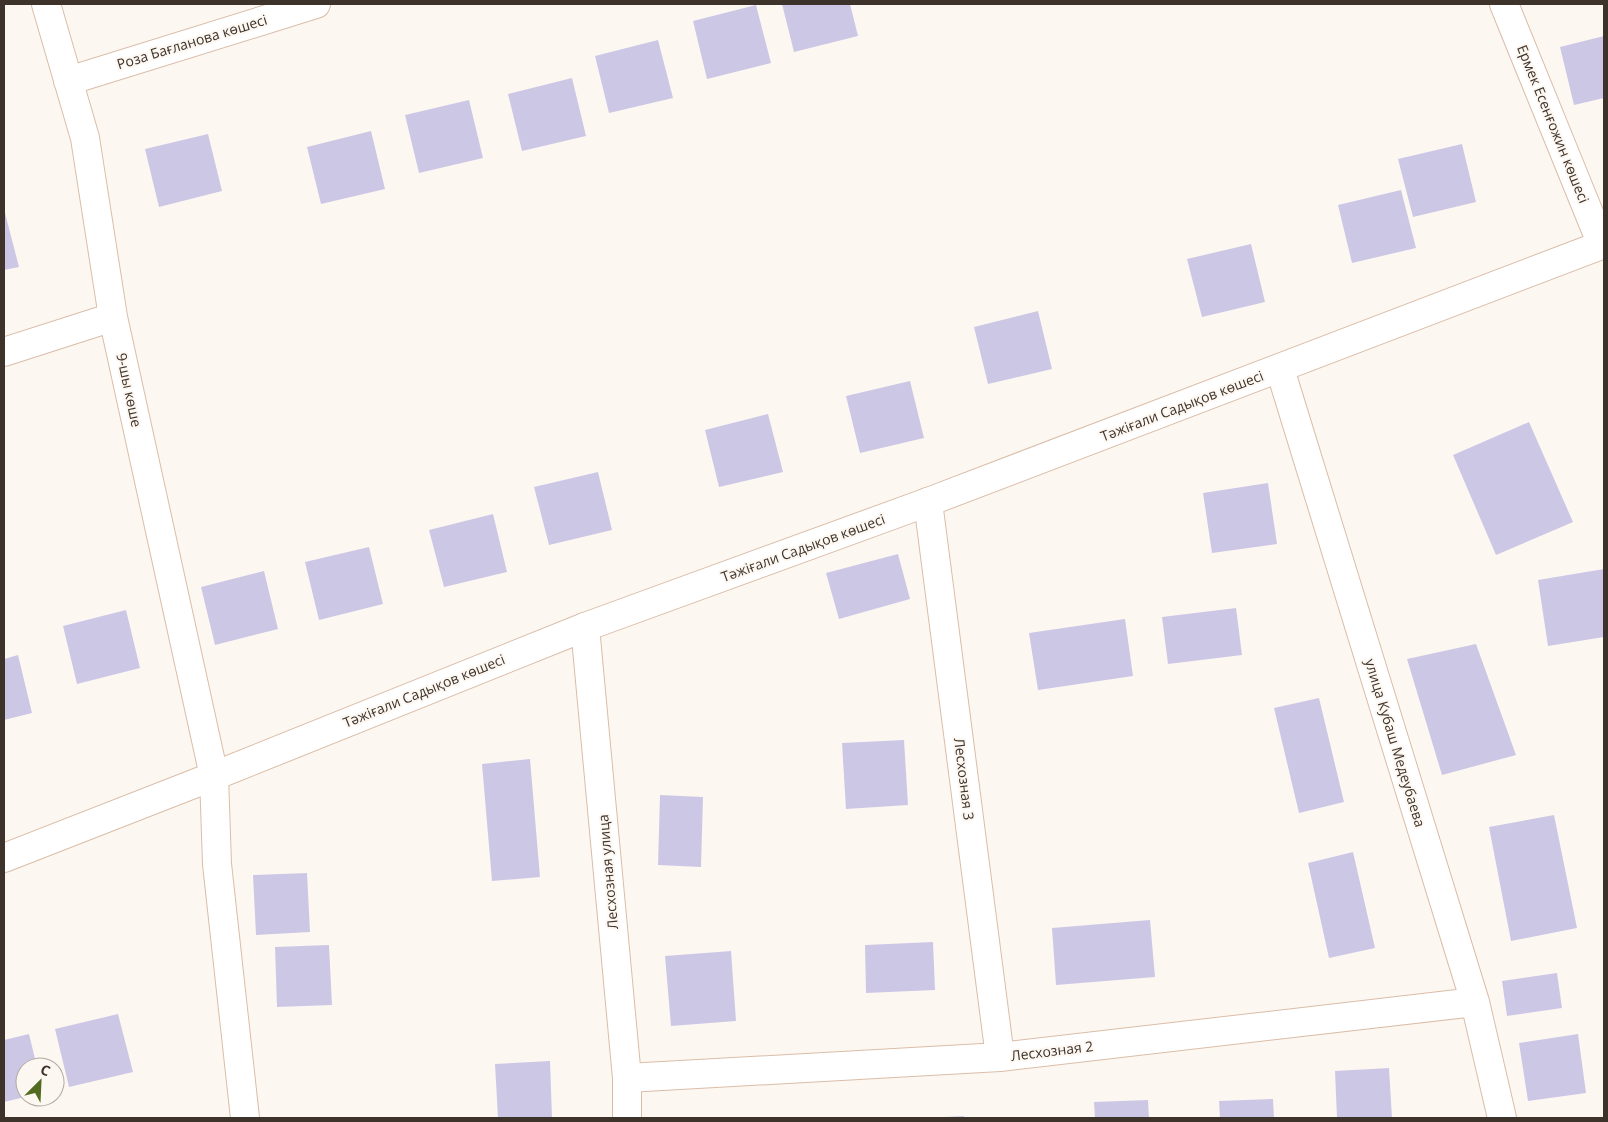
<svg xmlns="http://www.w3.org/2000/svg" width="1608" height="1122" viewBox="0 0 1608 1122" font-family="'Open Sans',sans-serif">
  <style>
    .building { fill: #cdc7e6 }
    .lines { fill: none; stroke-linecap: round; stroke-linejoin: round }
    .minor-casing { stroke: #dabda8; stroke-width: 30 }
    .tertiary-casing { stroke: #dabda8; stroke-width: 30 }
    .minor { stroke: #fff; stroke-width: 28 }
    .tertiary { stroke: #fff; stroke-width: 28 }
    .labels { text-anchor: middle; stroke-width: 4; stroke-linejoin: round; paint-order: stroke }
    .street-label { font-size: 14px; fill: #3e332a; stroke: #fdf7f2 }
  </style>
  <rect width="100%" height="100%" fill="#fdf7f2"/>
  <!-- building -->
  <path class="building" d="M782,4H850L858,36L794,52Z
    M756,5L771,63L707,79L693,21Z
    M1604,36V98L1574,105L1560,47Z
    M658,40L673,98L609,113L595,56Z
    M572,78L586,136L522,151L508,94Z
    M469,100L483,158L419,173L405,115Z
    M371,131L385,189L321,204L307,147Z
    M208,134L222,191L159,207L145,149Z
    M1462,144L1476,202L1413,217L1398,159Z
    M1401,190L1416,248L1352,263L1338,205Z
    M4,209L19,267L4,270Z
    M1251,244L1265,302L1202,317L1187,259Z
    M1038,311L1052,369L988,384L974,327Z
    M910,381L924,438L860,453L846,396Z
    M768,414L783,472L719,487L705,430Z
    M1529,422L1573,522L1496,555L1453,455Z
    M598,472L612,530L549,545L534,487Z
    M1268,483L1277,544L1212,553L1203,493Z
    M493,514L507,572L444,587L429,530Z
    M369,547L383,604L319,620L305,562Z
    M898,554L910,599L839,619L826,573Z
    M1604,569V637L1548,646L1538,580Z
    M264,571L278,629L215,645L201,587Z
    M1236,608L1242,655L1168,664L1162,617Z
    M126,610L140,668L77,684L63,626Z
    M1125,619L1133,676L1038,690L1029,633Z
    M1476,644L1516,755L1442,775L1407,659Z
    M18,655L32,713L4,720V659Z
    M1319,698L1344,802L1299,813L1274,708Z
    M904,740L908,805L846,809L842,743Z
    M530,759L540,877L492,881L482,764Z
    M660,795L703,797L701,867L658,865Z
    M1554,815L1577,928L1511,941L1489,827Z
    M1353,852L1375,948L1329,958L1308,863Z
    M307,873L310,932L256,935L253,875Z
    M1150,920L1155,977L1056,985L1052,928Z
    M933,942L935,990L866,993L865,945Z
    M329,945L332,1005L277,1007L275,947Z
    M731,951L736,1021L671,1026L665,956Z
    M1557,973L1562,1008L1507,1016L1502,981Z
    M118,1014L133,1072L69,1087L55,1029Z
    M29,1034L37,1067H25V1097L4,1102V1040Z
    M1578,1034L1586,1093L1528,1101L1519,1043Z
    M550,1061L552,1118H498L495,1064Z
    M1389,1068L1392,1118H1337L1335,1071Z
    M1273,1099L1274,1118H1220L1219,1101Z
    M1148,1100L1149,1118H1095L1094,1102Z
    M964,1116V1118H945V1117Z"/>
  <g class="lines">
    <defs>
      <path id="minor" d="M46,4L85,138L113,317L214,776L217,864L245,1118
        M1504,4L1602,245
        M68,81L316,4
        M4,352L113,317
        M1280,369L1475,1002L1502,1118
        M928,502L1000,1057
        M585,627L627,1078V1118
        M627,1078L1000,1057L1475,1002"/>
      <path id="tertiary" d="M4,858L214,776L585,627L928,502L1604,244"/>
    </defs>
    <!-- minor casing -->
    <use href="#minor" class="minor-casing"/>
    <!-- tertiary casing -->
    <use href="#tertiary" class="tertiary-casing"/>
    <!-- minor -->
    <use href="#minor" class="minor"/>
    <!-- tertiary -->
    <use href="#tertiary" class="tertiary"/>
  </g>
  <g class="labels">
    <!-- street labels -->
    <g class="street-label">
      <text transform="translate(192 42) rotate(-17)" y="5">Роза Бағланова көшесi</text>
      <text transform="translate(1553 124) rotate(68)" y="5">Ермек Есенғожин көшесі</text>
      <text transform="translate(129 390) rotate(78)" y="5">9-шы көше</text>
      <text transform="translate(1182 406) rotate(-21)" y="5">Тәжіғали Садықов көшесі</text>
      <text transform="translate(803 548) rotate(-20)" y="5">Тәжіғали Садықов көшесі</text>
      <text transform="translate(424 691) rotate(-22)" y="5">Тәжіғали Садықов көшесі</text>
      <text transform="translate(1395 743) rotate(73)" y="5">улица Кубаш Медеубаева</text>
      <text transform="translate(964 779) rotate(83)" y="5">Лесхозная 3</text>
      <text transform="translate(608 872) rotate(-95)" y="5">Лесхозная улица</text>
      <text transform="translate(1052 1051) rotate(-7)" y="5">Лесхозная 2</text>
    </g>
  </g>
  <!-- border -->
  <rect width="1608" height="1122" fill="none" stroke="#3e332a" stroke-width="10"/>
  <!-- north arrow -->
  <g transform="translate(40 1082) rotate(24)"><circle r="24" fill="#fdf7f2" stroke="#b1a9a2"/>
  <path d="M0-4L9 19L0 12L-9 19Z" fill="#516c20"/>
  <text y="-8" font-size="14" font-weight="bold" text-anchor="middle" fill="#3e332a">С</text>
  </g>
</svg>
